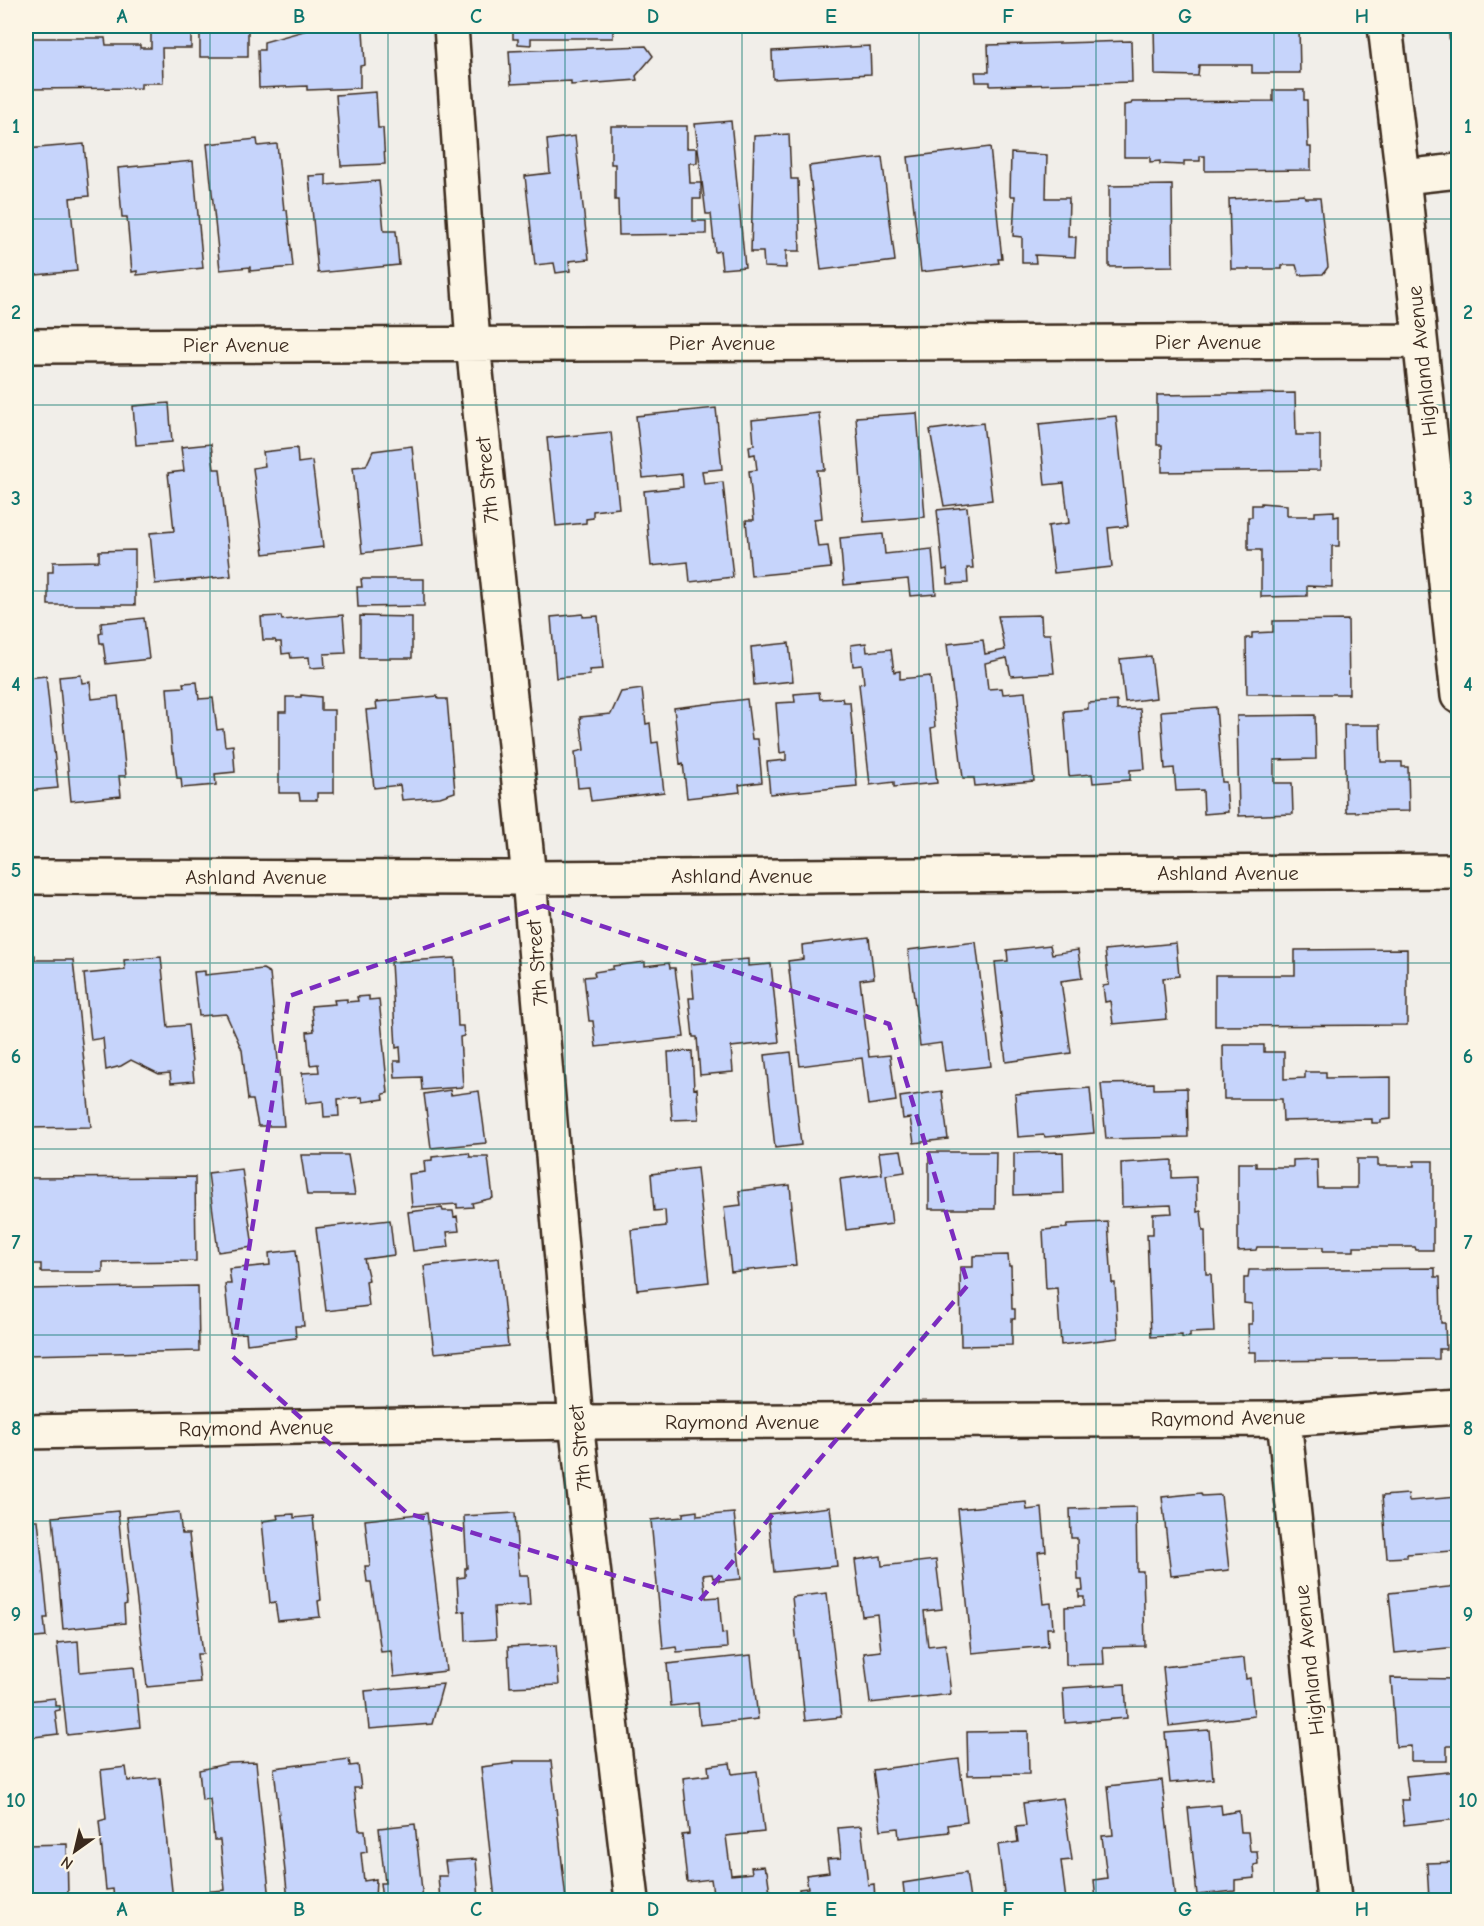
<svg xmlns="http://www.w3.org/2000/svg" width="1484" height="1926" viewBox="0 0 1484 1926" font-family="'Comic Neue',sans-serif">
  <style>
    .building { fill: #c6d4fb; stroke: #3b2a1e; stroke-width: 1.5 }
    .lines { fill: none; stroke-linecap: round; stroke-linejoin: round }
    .minor-casing { stroke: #3b2a1e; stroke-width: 38 }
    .minor { stroke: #fcf5e5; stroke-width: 33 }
    .marked { fill: none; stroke: #7b2cbf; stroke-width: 4.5; stroke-dasharray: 12 8; stroke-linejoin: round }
    .grid { fill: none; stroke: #0f766e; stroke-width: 1.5; stroke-opacity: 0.55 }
    .labels { text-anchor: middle; stroke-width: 5; stroke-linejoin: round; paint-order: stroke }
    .street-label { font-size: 21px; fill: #3b2a1e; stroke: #fcf5e5 }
    .neatline { fill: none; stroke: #0f766e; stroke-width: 2 }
    .grid-label { font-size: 20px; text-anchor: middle; font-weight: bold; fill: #0f766e }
  </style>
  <rect width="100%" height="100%" fill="#f1eee9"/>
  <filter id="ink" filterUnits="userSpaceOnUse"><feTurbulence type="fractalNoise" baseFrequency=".0167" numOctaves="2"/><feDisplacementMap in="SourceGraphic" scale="12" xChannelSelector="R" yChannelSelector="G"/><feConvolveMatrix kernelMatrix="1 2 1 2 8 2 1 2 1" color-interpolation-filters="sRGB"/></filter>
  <g filter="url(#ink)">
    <!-- building -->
    <path class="building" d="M151,26H191V48H162L163,83H141V88L26,89V38H105L106,45H140V48H151Z
      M200,26H248V57H200Z
      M311,26H352V30H363L365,65L360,66V88L307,90V86L259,88L258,50H264V42L311,29Z
      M513,26H613V38H531V45L518,44V39H513Z
      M757,26H852L851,31L757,33Z
      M989,26H1092V29H989Z
      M1154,26H1299L1300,73H1252V65H1199L1198,76L1155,75Z
      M1448,26H1458V88L1455,89Z
      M1131,41L1132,82L990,86V82H976L975,72H989L988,45Z
      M646,46L653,56L636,76L637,80L571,85V81L511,84L509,51Z
      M870,46L871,74L773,79L772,51Z
      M1273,90H1304V100H1307L1308,147H1311V170L1205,171V156H1200V161H1184V165L1160,164V161L1150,162V157H1124V105L1131,104L1132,102L1273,101Z
      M376,92L378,128H383L385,164L341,166L336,95Z
      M731,121L745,267L722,269L720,251L715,252L711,214H706L695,124Z
      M611,126H687V148H697V163H689L690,183H701V199H693V221H706V234L619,235L618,200H615V164H611Z
      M789,134L791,179H798L800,251H786V268L764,267L763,252H751L754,136Z
      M575,136L589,259L569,261L570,271L556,273L554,263L535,265L525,176L550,173L547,140Z
      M257,139L258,146L277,144L284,210H287L293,267L250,271V267L220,270L207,144Z
      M84,144L89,196L70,198L77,271L26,276V149Z
      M990,147L1002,259H998L999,263L921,272L908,157Z
      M1011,153L1047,155L1046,198H1069L1068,237H1076L1075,257L1035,255L1036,263H1022V237L1013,236L1015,196H1010Z
      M882,157L895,261L821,270L809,166Z
      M193,161L203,268L137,275V271L132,272L127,217H122L118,168Z
      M326,175V185L379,181L384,231H396L399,265L318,273L309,176Z
      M1172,185L1173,266L1109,267V186Z
      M1304,195L1305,198H1320L1328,267L1323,274L1299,275L1296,265H1282V269H1231L1229,199Z
      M1295,393L1296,435H1320V470L1162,472V445H1157V395Z
      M169,403L172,442L136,445L133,406Z
      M716,408L722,469L702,471L704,484L723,482L733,577L690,582L688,562L651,566L644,491L683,487L682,474L643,478L636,416Z
      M819,413L825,470H817L822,518L814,519L818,547L828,546L831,568L751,576L746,520H754L749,471L757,470L755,454L750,455L749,446L754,445L752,420Z
      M917,413L925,517L864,522L856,417Z
      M1116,416L1128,526L1108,528L1112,567L1054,573L1048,526L1069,523L1064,483L1045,485L1039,424Z
      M983,423L992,500L944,506L930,430Z
      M611,432L619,508L593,511V518L586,519V523L556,526L547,438Z
      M211,444L214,469H220L231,576L155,584L150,533L174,531L168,473L184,471L181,447Z
      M412,446L422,546L362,553L353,467L366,466L373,451Z
      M297,448L298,463L312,461L323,547L264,554L253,468L265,466L263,452Z
      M1261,503L1287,505V516H1315V512L1334,511V517L1339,516V546H1332V587L1307,586V596L1261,597V550H1248V517H1252V505H1261Z
      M967,507L973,568H967L968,583L948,584L947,569L943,570L937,510Z
      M883,534L885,554L932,549L936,594L910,596L908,579L844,585L840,538Z
      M135,550V605H48V572H53V562L99,561V551Z
      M361,579H424V606L358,607L357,587H362Z
      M583,614V617L598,616L603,669L589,670L590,675L556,678L551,617Z
      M343,615L346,653L324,654L325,667L310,668L309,657L291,658L290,653L282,654L281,642H276L275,640H263L261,617L281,616L282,620Z
      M1041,615L1042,634H1050L1054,673L1011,676L1007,658L985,663L988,689L1002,688L1003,694L1025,692L1034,781L975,786L974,778H963L947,644L983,640L985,654L1005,650L998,616Z
      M360,616L412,617V658H360Z
      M144,618L149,659L106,664L103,643H100L99,634L102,633L101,623Z
      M1348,620L1349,694H1247L1246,638H1252V633L1273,632V621Z
      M789,643L793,681L754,685L751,647Z
      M866,643L867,652L891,649L894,672L900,671V679L930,676L935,727L931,728L937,783L894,787V782L870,785L859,684L864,683L862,665L853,666L851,645Z
      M1151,656L1156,698L1125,702L1120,659Z
      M81,675L82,683L90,682L92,699L118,696L126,776H119L121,796L71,801L59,677Z
      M46,676L58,788L26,791V678Z
      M197,682L199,699L213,698L217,730L223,729L225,746L233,745L235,772L215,774L216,785L182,788L181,778H177L174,753H172L167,688L184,687L183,683Z
      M642,689L646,724L650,723L652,743L658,742L664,792L591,801L589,787L578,788L575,752L584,750L580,717L611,714L621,692Z
      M819,692L820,699L842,698L843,702H850L857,786L770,794L767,762L786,760V752L780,753L776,703L795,702L794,694Z
      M301,695L321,697V710H334V793H317V800H300L299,793H279V712H286V697H301Z
      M437,696L438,699H447L455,792L440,797L402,800L400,785L374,788L366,710L377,709L376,702Z
      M747,699L752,739H758L762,782L739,785L740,792L687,798L683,763L680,764L674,708Z
      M1117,701V710L1140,709L1145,769L1130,770V780L1093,783L1092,774L1069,776L1064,711L1088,709V703Z
      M1216,707L1222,782H1226L1228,812L1204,814L1203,790L1176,791L1174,768L1165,769L1161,711Z
      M1315,715L1316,759L1274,760V783H1292L1293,814L1239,816L1237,716Z
      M1344,725H1380L1381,762H1402V767H1408L1409,811L1346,812Z
      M869,937L874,978L860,980L869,1057L890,1055L896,1101L868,1105L862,1058L800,1066L788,961L803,959L802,945Z
      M976,942L991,1066L945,1071L941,1043L920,1046L908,950Z
      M1176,943L1179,976L1163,978L1167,1019L1113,1024L1110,1001L1105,1002L1103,986L1109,985L1105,950Z
      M1050,945L1052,954L1078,950L1082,978L1061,981L1071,1053L1006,1062L995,962L1008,961L1007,950Z
      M1407,949V1025L1215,1026V975H1295V950Z
      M35,955V960H73L91,1127L26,1128V956Z
      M161,957L168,1027L188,1025L194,1081L171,1083L170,1073L159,1074L131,1060L121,1066L106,1070L103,1038L91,1040L84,974L125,970L124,960Z
      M455,958L458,1026H463L464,1036L460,1037L463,1087L422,1090L421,1077L395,1078L394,1061H401L400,1047L396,1048L391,962Z
      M748,959V966L771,964L779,1042L731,1047L733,1072L700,1075L697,1037H693L689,998H694L691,964Z
      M645,962V966L669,963L670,968H675L684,1037L596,1047L593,1021H589L584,977L595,976L594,972L613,969V966Z
      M263,969L270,973L284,1126H258L253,1100H248L242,1050L226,1014L199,1016L194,972L205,971V975Z
      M369,996V1000L379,999L388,1093L383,1094L384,1099L363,1102L362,1097L338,1099L339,1116L324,1117L323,1101L306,1103L302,1073L319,1072L318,1064L310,1065L307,1032L314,1031L311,1006L335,1004L334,1000L347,999V1002L358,1001L357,997Z
      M1223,1045H1264V1052H1284V1079L1305,1078V1072H1326V1078L1391,1077V1119L1381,1120V1123H1372V1119L1283,1121L1282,1099H1224Z
      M692,1051L694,1089L697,1088L699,1119L672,1120L668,1052Z
      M791,1052L801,1145L775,1148L765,1055Z
      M1154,1083V1089L1187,1088L1188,1137L1106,1139L1101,1084Z
      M1090,1088L1094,1133L1045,1137L1044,1135L1018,1137L1015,1094Z
      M450,1090L451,1095L479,1091L486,1143L431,1148L424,1094Z
      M942,1091L948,1139L914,1143L910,1118L903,1119L900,1097Z
      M901,1150L905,1172L886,1175L892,1224L846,1230L840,1179L882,1174L879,1152Z
      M929,1152H996L995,1209H929Z
      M1063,1152L1064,1193L1014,1195V1153Z
      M469,1153L470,1157H488L493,1198L472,1203L473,1207L457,1208V1204L412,1207L409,1174L425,1172L424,1161L432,1160V1157Z
      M301,1155H348L355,1195H307Z
      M1317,1159L1318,1188H1357V1159H1378V1166H1414V1161H1433V1250H1416L1415,1247H1354V1251H1323V1247H1257L1256,1250L1238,1251V1163H1256V1167H1293V1160Z
      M1172,1160V1178L1196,1177L1197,1212L1201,1211L1203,1231H1205L1206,1274H1211L1214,1332L1190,1333V1337L1182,1338V1335L1151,1337L1147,1234H1153V1214L1172,1213L1171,1205L1122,1207L1121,1163Z
      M697,1168L709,1282L637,1290L631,1230L666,1226L665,1210L654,1211L651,1174Z
      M242,1169L253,1247L218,1252L208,1173Z
      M195,1177L196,1261L103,1262V1272H41V1264H26V1178Z
      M790,1185L792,1208H790L796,1265L731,1272L724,1207L741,1205L739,1191Z
      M442,1208L443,1211H453L454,1217L457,1216L459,1231L447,1232L449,1247L413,1251L408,1212Z
      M390,1220L394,1255L364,1259L369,1280L366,1281L369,1306L326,1311L316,1228Z
      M1108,1222L1112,1283H1115L1118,1338L1061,1345L1057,1288L1046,1289L1043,1230L1067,1228L1068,1224Z
      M296,1250L304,1326H295L296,1338L247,1344L246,1333L230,1334L225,1284H231L229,1269L270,1265L269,1253Z
      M1008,1255L1009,1266H1011L1012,1309H1015V1319H1012V1345L961,1346L960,1267H973V1256Z
      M499,1258L508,1346L434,1353L424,1266Z
      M1435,1268V1277H1440L1441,1323H1445L1446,1349H1439V1359L1256,1361V1352H1249L1248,1324H1252V1304L1244,1303V1278H1248L1249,1270Z
      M198,1286L199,1351L26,1355V1289Z
      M1201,1493L1202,1496L1221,1495L1229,1570L1171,1576L1162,1497Z
      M1408,1494L1409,1501L1458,1497V1555H1453V1551L1407,1554V1557L1387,1558L1382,1496Z
      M1026,1502L1027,1510L1042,1508L1046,1551L1038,1552L1043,1604L1051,1603L1053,1628H1047L1048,1646L972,1653L958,1509Z
      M830,1507L837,1566L774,1572L768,1514Z
      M1136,1507L1137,1571H1143L1145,1646L1103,1647L1104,1664L1066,1665L1065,1607L1084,1606V1597H1079V1590H1083L1082,1580H1078L1077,1538H1071L1070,1509Z
      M26,1511H28L29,1520H38L48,1618H44L46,1637L26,1639Z
      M118,1511L127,1604L124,1605L125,1623L63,1629L53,1517Z
      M697,1511V1516L734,1513L741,1579L719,1581L718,1577L713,1578L712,1574L703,1575L706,1598L719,1597L722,1634L726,1633L727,1648L677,1652L676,1647L663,1649L651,1520L683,1517V1513Z
      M179,1512L182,1534H189L203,1654H197L200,1682L147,1687L127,1517Z
      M427,1513L446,1671L394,1677L391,1651L381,1652L371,1582H367L365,1566H370L365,1520Z
      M515,1513L519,1575H528L530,1605L494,1607L496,1639L466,1641L465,1611L459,1612L457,1578L465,1577V1568H467L464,1516Z
      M294,1514V1518L313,1516L321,1600L318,1601L320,1617L278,1621L275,1602L270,1603L262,1521L278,1519L277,1515Z
      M881,1556L882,1566L936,1560L942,1609L924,1611L928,1646L945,1644L951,1694L870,1703L864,1653L881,1651L877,1614L862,1616L855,1560Z
      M1458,1586V1647L1395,1653L1389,1593Z
      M827,1593L841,1717L805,1721L792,1597Z
      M78,1641L80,1672L134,1667L140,1727L67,1735L57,1643Z
      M556,1645L559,1685L510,1687L508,1647Z
      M751,1655L758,1719L700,1725L698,1703L671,1706L667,1664Z
      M1244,1658L1246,1679L1250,1678L1254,1716L1169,1726L1163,1667Z
      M1391,1678L1458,1679V1746H1447V1761H1411V1746L1396,1747Z
      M443,1684L432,1724L369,1729L365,1691Z
      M1125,1684L1127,1718L1065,1723L1063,1688Z
      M55,1698V1706H60V1710L55,1711L58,1734L26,1738V1701Z
      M1209,1730L1213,1779L1170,1783L1165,1733Z
      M1028,1731L1029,1774L968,1775L967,1732Z
      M349,1759L350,1766L358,1765L361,1788H354L359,1830H365L367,1852L361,1853L364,1881L376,1879L375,1900H288L274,1768Z
      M959,1759L967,1822L948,1825L949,1832L899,1838L898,1828L881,1830L873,1770Z
      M513,1761H551L566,1900H495L481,1767L514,1763Z
      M256,1762L270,1900H201V1892L225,1890L220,1840H214L210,1799L202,1800L199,1770L230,1763Z
      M730,1763L732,1774L757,1771L764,1832L726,1836L731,1875L752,1873L751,1867L764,1866L765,1870L767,1871L771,1900H703V1894L713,1893L711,1879L687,1882L682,1835L689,1834L683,1778L709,1775L708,1766Z
      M126,1767L128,1781L160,1778L173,1900H114L113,1889L106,1890L99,1821L106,1819L101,1770Z
      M1458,1771V1819L1404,1825L1401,1800H1409L1406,1776Z
      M1162,1780L1175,1900H1096L1094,1880L1107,1878L1102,1836L1113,1835L1108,1786Z
      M1063,1798L1072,1860L1061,1861L1066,1900H1005L998,1845L1018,1842L1016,1827L1026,1826L1023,1803Z
      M1221,1805L1222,1814L1239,1811L1241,1832H1248L1250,1851H1257L1258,1864L1254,1865L1255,1878L1235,1880V1891L1197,1895L1188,1808Z
      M415,1824L423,1900H382L380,1883H385L379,1828Z
      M861,1826L868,1885L874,1884L875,1900H800L799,1889L808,1888L806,1875L829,1872L827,1859L841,1858L838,1828Z
      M67,1844L68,1898H76V1900H26V1845Z
      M476,1859L479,1900H440L438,1876H447L445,1861Z
      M1458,1862V1900H1429L1427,1863Z
      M966,1873L970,1900H905L903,1883Z"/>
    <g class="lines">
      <defs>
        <path id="minor" d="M451,26L473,344L529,878L576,1422L632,1900
          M1385,26L1403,177L1458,696
          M1403,177L1458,171
          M26,346L1419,341
          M26,877L529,878L1458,871
          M1284,1419L1334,1900
          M26,1432L576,1422L1284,1419L1458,1407"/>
      </defs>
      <!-- minor casing -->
      <use href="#minor" class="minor-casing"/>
      <!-- minor -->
      <use href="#minor" class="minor"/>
    </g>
  </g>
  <!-- marked area -->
  <path class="marked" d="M543,906L889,1024L968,1285L699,1601L407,1513L232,1356L289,996Z"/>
  <!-- grid -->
  <path class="grid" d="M210,26V1900M388,26V1900M565,26V1900M742,26V1900M919,26V1900M1096,26V1900M1274,26V1900M26,219H1458M26,405H1458M26,591H1458M26,777H1458M26,963H1458M26,1149H1458M26,1335H1458M26,1521H1458M26,1707H1458"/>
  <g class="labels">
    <!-- street labels -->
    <g class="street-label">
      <text x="1208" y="349">Pier Avenue</text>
      <text x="722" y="350">Pier Avenue</text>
      <text x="236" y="352">Pier Avenue</text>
      <text transform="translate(1422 361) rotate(-96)" y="7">Highland Avenue</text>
      <text transform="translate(487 480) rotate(-96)" y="7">7th Street</text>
      <text x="1228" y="880">Ashland Avenue</text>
      <text x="742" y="883">Ashland Avenue</text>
      <text x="256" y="884">Ashland Avenue</text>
      <text transform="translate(537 963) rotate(-95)" y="7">7th Street</text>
      <text transform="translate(1228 1418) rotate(-1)" y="7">Raymond Avenue</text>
      <text x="742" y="1429">Raymond Avenue</text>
      <text transform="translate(256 1428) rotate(-1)" y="7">Raymond Avenue</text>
      <text transform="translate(580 1448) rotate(-96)" y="7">7th Street</text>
      <text transform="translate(1309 1660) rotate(-96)" y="7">Highland Avenue</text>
    </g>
  </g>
  <!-- margin -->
  <rect width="1484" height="1926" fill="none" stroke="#fcf5e5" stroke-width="66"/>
  <!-- north arrow -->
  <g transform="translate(75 1851) rotate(214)" stroke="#fcf5e5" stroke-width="4.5" paint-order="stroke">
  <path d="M0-4.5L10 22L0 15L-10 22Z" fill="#3b2a1e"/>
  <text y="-9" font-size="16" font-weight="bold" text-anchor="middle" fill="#3b2a1e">N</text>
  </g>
  <rect x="33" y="33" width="1418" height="1860" class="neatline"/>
  <g class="grid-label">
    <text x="122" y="23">A</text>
    <text x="299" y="23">B</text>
    <text x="476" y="23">C</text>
    <text x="653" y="23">D</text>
    <text x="831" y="23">E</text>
    <text x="1008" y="23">F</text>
    <text x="1185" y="23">G</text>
    <text x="1362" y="23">H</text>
    <text x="16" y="133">1</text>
    <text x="1468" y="133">1</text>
    <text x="16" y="319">2</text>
    <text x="1468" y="319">2</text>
    <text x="16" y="505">3</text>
    <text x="1468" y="505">3</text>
    <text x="16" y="691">4</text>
    <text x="1468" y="691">4</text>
    <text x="16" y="877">5</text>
    <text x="1468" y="877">5</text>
    <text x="16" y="1063">6</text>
    <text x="1468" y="1063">6</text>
    <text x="16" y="1249">7</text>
    <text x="1468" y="1249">7</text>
    <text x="16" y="1435">8</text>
    <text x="1468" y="1435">8</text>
    <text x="16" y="1621">9</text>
    <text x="1468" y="1621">9</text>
    <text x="16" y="1807">10</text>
    <text x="1468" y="1807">10</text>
    <text x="122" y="1916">A</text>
    <text x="299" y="1916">B</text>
    <text x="476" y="1916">C</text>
    <text x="653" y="1916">D</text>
    <text x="831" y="1916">E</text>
    <text x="1008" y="1916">F</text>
    <text x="1185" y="1916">G</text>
    <text x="1362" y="1916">H</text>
  </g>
</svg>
